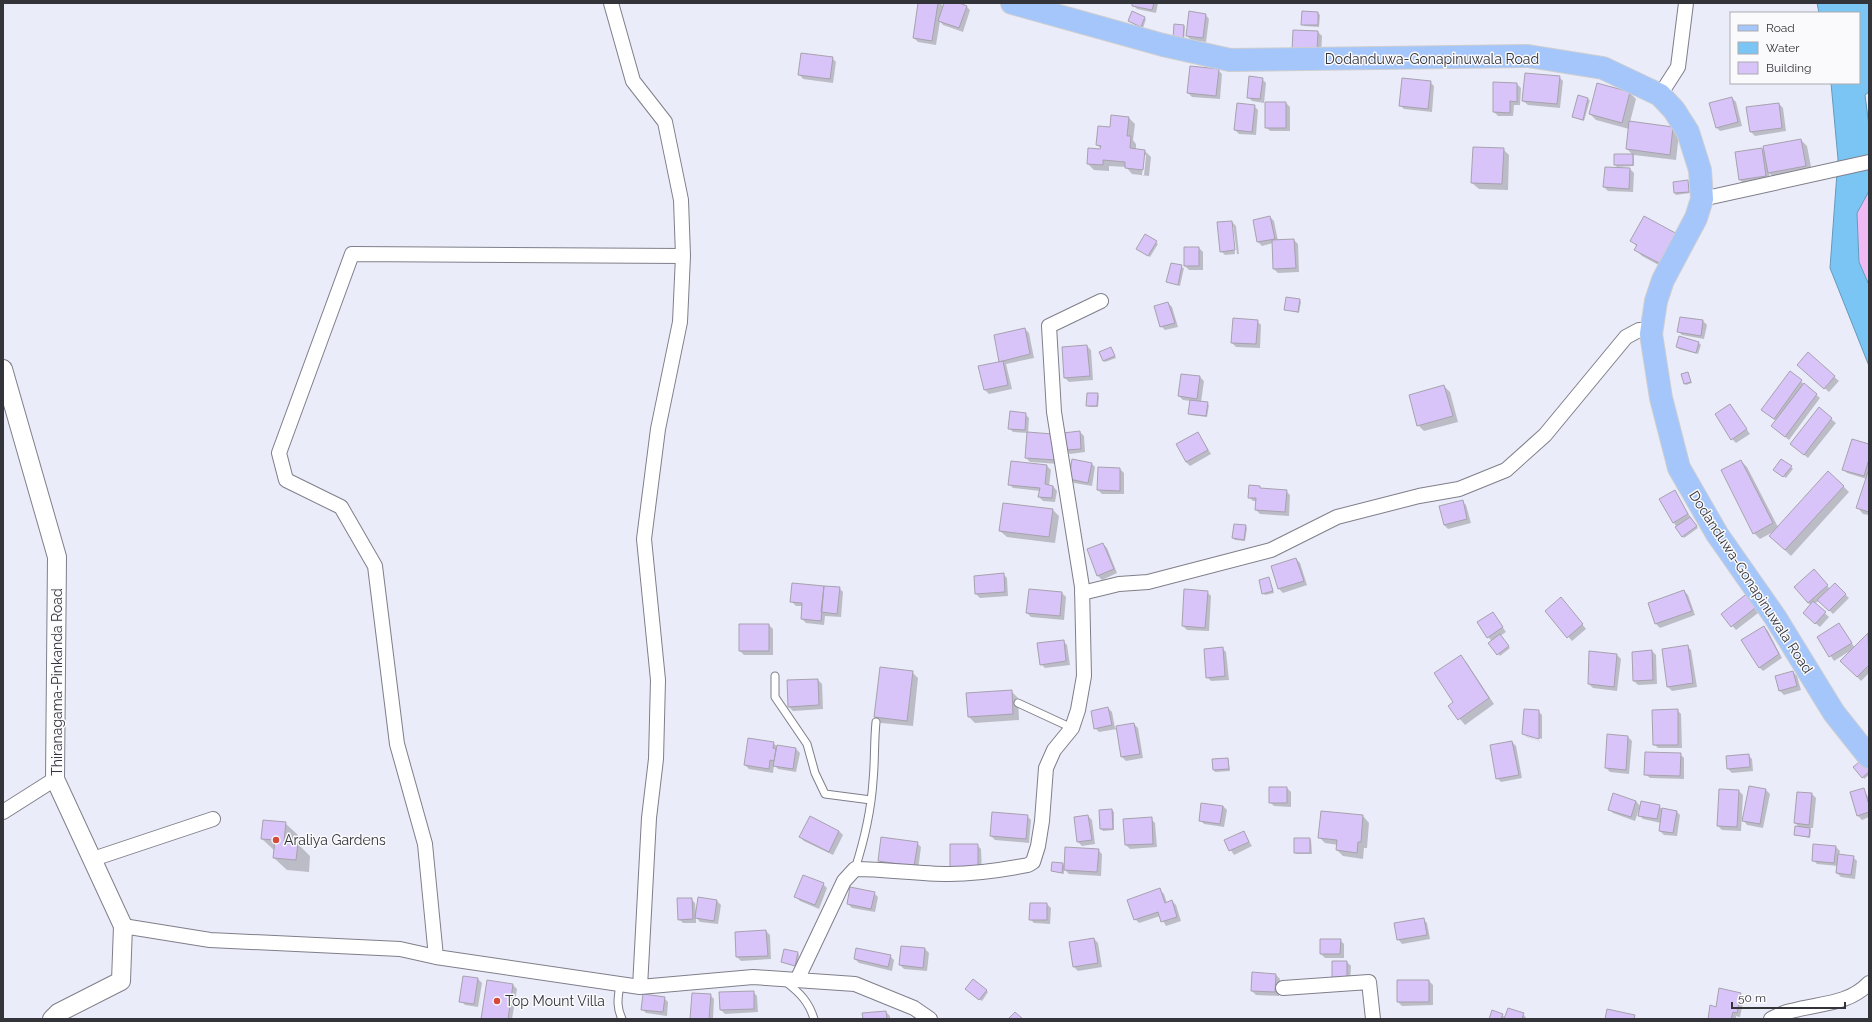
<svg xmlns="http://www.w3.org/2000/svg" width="1872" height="1022" viewBox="0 0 1872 1022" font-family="Raleway,sans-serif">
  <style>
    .green { fill: #efbaf3 }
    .water { fill: #7bc5f4; stroke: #659abc }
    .shadow { fill: #0003; fill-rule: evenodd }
    .building { fill: #d8c4f9; stroke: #a7a2ae }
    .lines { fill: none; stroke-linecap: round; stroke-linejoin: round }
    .service-casing { stroke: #7e7f8a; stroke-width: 9 }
    .minor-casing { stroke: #7e7f8a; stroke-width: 16 }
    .tertiary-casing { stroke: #7e7f8a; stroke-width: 20 }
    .primary-casing { stroke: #cececf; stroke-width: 24 }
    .service { stroke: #fff; stroke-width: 7 }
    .minor { stroke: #fff; stroke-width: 14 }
    .tertiary { stroke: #fff; stroke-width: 18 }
    .primary { stroke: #a4c6fb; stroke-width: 22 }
    .poi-dot { fill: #d6483a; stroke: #fafafd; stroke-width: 1.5 }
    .labels { text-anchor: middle; stroke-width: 3; stroke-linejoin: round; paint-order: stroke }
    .street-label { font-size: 14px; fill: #333439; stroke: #fafafd }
    .poi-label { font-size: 14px; fill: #333439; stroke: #fafafd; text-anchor: start }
  </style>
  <rect width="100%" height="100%" fill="#ebecf9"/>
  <!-- green -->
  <path class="green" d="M1869,191V285L1859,262L1857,213Z"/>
  <!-- water -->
  <path class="water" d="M1817,3H1869V92L1865,95L1869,126V191L1857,213L1859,262L1869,285V366L1830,268L1838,159L1831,83H1859V13H1819Z"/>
  <!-- shadow -->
  <path class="shadow" d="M919,3H940L944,7L945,3H956L966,6L970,10L963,32L943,25L940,21L936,45L918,42L914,38Z
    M1134,3H1158L1156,13L1137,9L1133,5Z
    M1133,13L1146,19L1143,28L1129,21Z
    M1318,13L1320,15L1319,27L1304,26L1302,24Z
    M1205,14L1209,19L1206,42L1191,40L1187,36Z
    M1184,26L1185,27L1184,41L1176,40Z
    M1318,32L1322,36L1321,56L1293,51Z
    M832,58L836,62L833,83L803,79L799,74Z
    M1218,70L1222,74L1220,99L1192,97L1188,93Z
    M1559,77L1563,81L1560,108L1528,105L1523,101Z
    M1262,79L1266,83L1264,103L1252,101L1248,97Z
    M1430,82L1434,86L1432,112L1404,109L1400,105Z
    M1517,84L1521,88L1520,105H1514L1513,116H1498L1494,112Z
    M1630,93L1636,99L1630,122L1673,128L1679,134L1676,160L1634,155V166L1617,167L1615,165L1633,155L1627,149L1629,129L1596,120L1590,114Z
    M1579,96L1590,100L1584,121L1573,117Z
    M1732,98L1736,102L1742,126L1720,131L1716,127Z
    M1286,103L1290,107V131H1270L1266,127Z
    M1779,104L1783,108L1786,131L1755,136L1751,132Z
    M1254,106L1258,110L1256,135L1239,134L1235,130Z
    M1129,118L1135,124L1133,140L1136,144V150L1145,151L1151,157L1149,176L1132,174L1126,167L1109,166V171L1094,170L1088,164L1103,150L1097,145L1111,128ZM1144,155H1146L1144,175H1142Z
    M1801,140L1807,146L1812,172L1775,179L1769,173L1770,180L1744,184L1740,180L1736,153L1762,149L1765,152Z
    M1503,149L1509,155L1508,190L1479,189L1472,183Z
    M1606,168L1630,169L1634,173L1633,192L1608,191L1604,187Z
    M1688,181L1690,193L1676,195L1675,193Z
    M1270,217L1274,221L1278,241L1294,240L1298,244L1299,272L1278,273L1274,269L1273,243L1262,246L1258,242Z
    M1232,222L1236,226L1239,254H1237L1233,225H1231L1235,254L1225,255L1221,251Z
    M1145,235L1158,244L1150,257L1139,250Z
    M1679,236L1666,269L1642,256L1636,250L1637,247L1632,241Z
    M1185,248H1199L1203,252V270H1189L1185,266Z
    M1171,264L1184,268L1180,286L1167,282Z
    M1300,300L1301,302L1299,313L1285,309Z
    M1168,303L1172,307L1178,327L1165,330L1161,326Z
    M1257,321L1261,325L1260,348L1236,347L1232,343Z
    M1703,321L1707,325L1704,339L1682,335L1678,331Z
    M1025,329L1029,333L1034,358L1006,364L1012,389L989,394L985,390L1000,362Z
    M1680,337L1699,343L1701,345L1698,354L1679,349L1677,347Z
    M1087,346L1091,350L1093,380L1069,382L1065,378L1063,348Z
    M1111,348L1116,358L1105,362L1103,360Z
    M1808,354L1839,381L1829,392L1798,365Z
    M1790,372L1820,398L1789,440L1776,430V421L1767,414Z
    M1687,373L1692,383L1686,385L1685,384Z
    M1200,377L1204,381L1201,402L1209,405L1207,417L1191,415L1189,413L1191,401L1183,400L1179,396Z
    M1444,386L1450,392L1458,422L1424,431L1418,425Z
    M1097,394L1099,396L1098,407H1089L1087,405Z
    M1730,405L1750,434L1736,443L1732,439Z
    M1819,409L1836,423L1808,458L1791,444Z
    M1025,414L1029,418L1028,433L1060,464L1030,462L1026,458L1028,433L1013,432L1009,428Z
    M1080,432L1084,436L1085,452L1070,454L1066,450Z
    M1198,433L1211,454L1190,466L1186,462Z
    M1869,445V515L1863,514L1857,507L1867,479L1847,473L1843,469Z
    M1741,461L1747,467L1778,527L1843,486L1849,492L1791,556L1770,536L1773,532L1760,539L1754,533Z
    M1091,463L1095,467L1092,486L1074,483L1070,479Z
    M1047,466L1051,470L1049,486H1053L1057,491L1055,502L1043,501L1039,497L1040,491L1013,488L1009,484Z
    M1791,467L1793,469L1786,478L1776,472Z
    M1098,468L1120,469L1124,473V494H1102L1098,490Z
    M1259,487L1262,489L1286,491L1290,495L1289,516L1260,514L1256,510V501H1253L1249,497Z
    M1674,492L1698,528L1684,538L1674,523Z
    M1462,501L1466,505L1471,523L1448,529L1444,525Z
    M1052,509L1059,516L1055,543L1007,537L1000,531Z
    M1246,526L1247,528L1245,541L1235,540L1233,538Z
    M1103,544L1107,548L1117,573L1102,580L1098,576L1088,550Z
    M1296,559L1300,563L1307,585L1283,593L1279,589L1272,567Z
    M1003,574L1007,578L1008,596L980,598L976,594Z
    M1818,575L1830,589L1835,584L1849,598L1833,614L1819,600L1815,604L1829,617L1820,627L1808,617L1811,605L1808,603Z
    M1269,578L1274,593L1265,595L1263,593Z
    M839,588L843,592L841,617L825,616L824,625L806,623L802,619L803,606H796L792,602Z
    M1684,591L1688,595L1695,615L1660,628L1656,624Z
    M1207,592L1211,596L1209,631L1187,630L1183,626Z
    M1062,593L1066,597L1064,620L1031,617L1027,613Z
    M1749,594L1762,610L1736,630L1723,615Z
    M1565,603L1586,629L1572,641L1546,611Z
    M1493,613L1506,632L1500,636L1510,648L1500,656L1490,643L1492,641L1488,637Z
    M1839,624L1855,648L1868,635L1869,636V673L1861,681L1842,661L1853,649L1834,661L1818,637Z
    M769,625L773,629V655H744L740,651Z
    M1764,627L1768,631L1782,658L1763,671L1759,667Z
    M1063,641L1067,645L1070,665L1045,668L1041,664Z
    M1687,646L1691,650L1697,687L1672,691L1668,687Z
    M1222,648L1226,652L1229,680L1211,681L1207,677Z
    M1652,651L1656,655L1657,684L1638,685L1634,681Z
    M1617,655L1621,659L1617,691L1593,688L1589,684Z
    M1461,657L1467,663L1494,704L1465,725L1449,706L1454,702Z
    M912,672L918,678L913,726L881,723L875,716Z
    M1793,672L1797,676L1801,690L1784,695L1780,691Z
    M818,680L822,684L823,709L793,711L789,707Z
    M1011,691L1018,698L1019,720L975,723L969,717Z
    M1108,708L1112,712L1115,728L1134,724L1138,728L1143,758L1126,761L1122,757L1117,729L1099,732L1095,728Z
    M1677,710L1681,714L1682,748H1658L1654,744Z
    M1538,711L1542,715V739L1526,734V736L1542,742L1527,737L1523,733Z
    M1608,735L1628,737L1632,741L1629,774L1610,772L1606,768Z
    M1512,742L1516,746L1522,778L1501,782L1497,778Z
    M773,743L778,747V746L796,749L800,753L796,772L778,769L774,765L773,773L749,769L745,765Z
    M1680,754L1684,758V779L1650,778L1645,774Z
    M1748,755L1752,759L1753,771L1732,773L1728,769Z
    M1228,759L1230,771L1215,772L1214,770L1213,760Z
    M1869,768V775L1864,779L1863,777Z
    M1750,787L1766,790L1770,794L1763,828L1747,825L1743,820Z
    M1287,788L1291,792V807L1274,806L1270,802Z
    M1863,789L1869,798V817L1862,820L1858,816Z
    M1720,790L1739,791L1743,795L1741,831L1722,830L1718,826Z
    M1798,793L1812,794L1816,798L1813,828H1809L1811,830L1810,838L1795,835L1799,827L1795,823Z
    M1636,801L1640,806L1635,821L1613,813L1609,809Z
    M1223,806L1227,810L1224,827L1204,824L1200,820Z
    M1659,806L1663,810L1676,811L1680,815L1677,836L1664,835L1660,831L1661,823L1643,819L1639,815Z
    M1112,810L1114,812V830L1103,831L1101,829Z
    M1322,812L1363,816L1369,823L1367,848H1364L1363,859L1343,856L1337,850L1338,845L1325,843L1319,837Z
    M1027,816L1031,820L1029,843L995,840L991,836Z
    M1088,816L1092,820L1095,844L1082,846L1078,842L1075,817Z
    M1151,819L1155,823L1157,847L1130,849L1126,845Z
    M285,823L298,835L297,843L310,856L309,872L287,870L274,858L275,851L262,839Z
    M839,831L843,835L833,855L804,841L800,837Z
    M1244,833L1252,846L1234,855L1225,841Z
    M1310,839L1311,840L1312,854H1297L1295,853Z
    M917,843L921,847L918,870L883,865L879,861Z
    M977,845L981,849L982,873H955Z
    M1836,847L1840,851L1839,855L1853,857L1857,861L1855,879L1841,877L1837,873L1838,866L1817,864L1813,860Z
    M1098,850L1102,854L1101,876L1069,874L1064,869V874L1052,871L1053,863L1063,864L1065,866Z
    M823,884L827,888L819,909L800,901L796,897Z
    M1160,890L1164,894L1167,903L1172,901L1176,905L1181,921L1166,926L1160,916L1139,923L1135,919Z
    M874,893L878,897L875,912L852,908L848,904Z
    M699,898L717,901L721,905L718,924L700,922L696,917V923H683L679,919L691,899L695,903L696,913Z
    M1047,904L1051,908L1050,924L1034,923L1030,919Z
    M1423,919L1427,923L1430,939L1402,944L1398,939Z
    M766,931L770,935L771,959L741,961L737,957Z
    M1094,939L1098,943L1102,967L1078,971L1074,967L1070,943Z
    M1340,940L1344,944V958H1325L1321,954Z
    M857,949L890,956L894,960L892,971L859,963L855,959Z
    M925,949L929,953L927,971L904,969L900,965Z
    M798,953L799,955L797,967L782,962Z
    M1333,962H1347L1351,966L1350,984Z
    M1253,973L1276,975L1280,979L1279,996L1256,995L1252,991Z
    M478,979L482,983L478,1007L465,1005L461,1001Z
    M488,981L513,985L517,989L512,1019H482Z
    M1429,981L1433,985V1005L1402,1006L1398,1002Z
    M968,991H987L988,992L982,1001Z
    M753,992L757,996L758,1012L725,1014L721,1010Z
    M1740,994L1744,998L1740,1017L1736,1016V1019H1709L1716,1008Z
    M710,995L714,999L713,1019H691Z
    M664,998L668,1002L667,1016L646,1013L642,1009Z
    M886,1012L890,1016V1019H864Z
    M1523,1014L1527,1019H1490L1502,1015L1506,1018Z"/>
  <!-- building -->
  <path class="building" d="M918,3H938L932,41L913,38Z
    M944,3H959L967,6L959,28L938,21Z
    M1132,3H1154L1152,10L1132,6Z
    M1132,11L1145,17L1141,27L1128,21Z
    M1189,11L1206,14L1203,38L1186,36Z
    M1302,11L1318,12V25H1301Z
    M1174,24L1184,25L1183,40L1173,39Z
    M1293,30L1318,31L1317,52L1292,51Z
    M801,53L833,57L830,79L798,75Z
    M1190,66L1219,69L1216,96L1187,93Z
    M1525,73L1560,76L1557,104L1522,101Z
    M1249,76L1263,78L1260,99L1247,98Z
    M1402,78L1431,81L1428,109L1399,106Z
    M1493,82L1517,83V102L1510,101V113L1493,112Z
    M1597,83L1630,92L1622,123L1589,114Z
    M1578,95L1588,98L1583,120L1572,117Z
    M1732,97L1738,122L1716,128L1709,103Z
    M1265,102H1286V128H1265Z
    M1237,103L1255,105L1252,132L1234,130Z
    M1779,103L1782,128L1750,132L1746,107Z
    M1111,115L1129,117L1127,136H1131L1130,148L1145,150L1143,170L1125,168V162L1103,160V165L1087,164L1088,148L1100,149L1101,146L1096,145L1098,126L1110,127Z
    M1629,121L1673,127L1670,155L1626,149Z
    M1801,139L1806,166L1768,173L1763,146Z
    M1473,147L1504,148L1502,184L1471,183Z
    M1762,148L1766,176L1739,180L1735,152Z
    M1614,154H1633V165H1614Z
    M1605,167L1630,168L1629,189L1603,187Z
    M1688,180L1689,192L1674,193L1673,182Z
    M1270,216L1275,239L1257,242L1253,220Z
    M1644,216L1679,235L1667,259L1663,257L1659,263L1634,250L1637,245L1630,241Z
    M1232,221L1235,250L1220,252L1217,222Z
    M1145,234L1157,241L1148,256L1136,249Z
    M1294,239L1296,268L1273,269L1272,240Z
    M1184,247H1199V266H1184Z
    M1171,263L1182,265L1178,285L1166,282Z
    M1286,297L1300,299L1298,312L1284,310Z
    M1168,302L1175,323L1160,327L1154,306Z
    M1680,317L1703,320L1701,336L1677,332Z
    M1233,318L1258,320L1256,344L1231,343Z
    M1025,328L1030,354L999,362L994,335Z
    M1679,336L1699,342L1696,353L1676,347Z
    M1087,345L1090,376L1064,378L1062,347Z
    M1111,347L1115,356L1103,361L1099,352Z
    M1808,352L1835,376L1824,389L1797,365Z
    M1003,361L1008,385L984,390L978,366Z
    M1790,371L1802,380L1774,419L1761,410Z
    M1688,372L1691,382L1684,384L1681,374Z
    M1181,374L1200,376L1197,399L1178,396Z
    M1804,383L1817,394L1785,437L1771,426Z
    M1444,385L1453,416L1417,426L1409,395Z
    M1087,393H1098L1097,406H1086Z
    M1190,400L1208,402L1206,416L1188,414Z
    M1730,404L1747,429L1731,440L1715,414Z
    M1819,407L1832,418L1804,455L1790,444Z
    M1010,411L1026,413L1025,430L1008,429Z
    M1080,431L1081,449L1065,450L1063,433Z
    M1027,432L1053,434L1056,460L1025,458Z
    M1198,432L1208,450L1186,462L1176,444Z
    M1852,439L1869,444V459L1864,476L1842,470Z
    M1072,459L1092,463L1088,483L1069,479Z
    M1781,459L1792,466L1783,477L1773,470Z
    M1741,460L1773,523L1753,534L1721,470Z
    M1011,461L1047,465L1045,484L1053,486L1052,498L1038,497L1040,488L1008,485Z
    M1098,467L1120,468V491L1097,490Z
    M1869,469V512L1856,508Z
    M1828,471L1844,486L1785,550L1769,536Z
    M1249,485L1260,486V488L1287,490L1285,512L1255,510L1256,498H1248Z
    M1675,490L1688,514L1673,523L1659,499Z
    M1463,500L1467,519L1444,525L1439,506Z
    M1003,503L1053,509L1049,537L999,531Z
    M1690,517L1697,526L1682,537L1675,527Z
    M1234,524L1246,525L1244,540L1232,538Z
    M1103,543L1114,569L1097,576L1087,549Z
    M1296,558L1304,581L1278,589L1271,566Z
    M1814,569L1828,585L1808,603L1794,587Z
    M1004,573L1005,592L975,594L974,576Z
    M1269,577L1273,591L1262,594L1259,580Z
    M792,583L824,586L821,621L801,619L802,603L790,602Z
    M1835,583L1846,594L1829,611L1817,600Z
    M824,586L840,587L837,614L821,612Z
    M1029,589L1062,592L1060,616L1026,613Z
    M1184,589L1208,591L1205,628L1182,626Z
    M1684,590L1692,611L1655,624L1648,603Z
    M1749,592L1759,605L1731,627L1721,614Z
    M1561,597L1583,624L1567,638L1545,611Z
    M1813,601L1826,612L1815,624L1803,613Z
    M1493,612L1503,627L1487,638L1477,622Z
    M1839,623L1852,643L1829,657L1817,637Z
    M739,624H769V651H739Z
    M1764,626L1779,654L1759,668L1741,640Z
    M1868,633L1869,665L1857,677L1840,661Z
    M1500,634L1509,646L1497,655L1488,643Z
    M1064,640L1066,661L1040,665L1037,643Z
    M1688,645L1693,683L1667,687L1662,649Z
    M1223,647L1225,676L1206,678L1204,649Z
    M1652,650L1653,680L1633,681L1632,652Z
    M1589,651L1617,654L1614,687L1588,684Z
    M1461,655L1489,698L1458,720L1448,706L1453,702L1434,673Z
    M880,667L913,671L907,721L874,717Z
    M1793,671L1797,686L1779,691L1775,676Z
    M818,679L819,705L788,707L787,680Z
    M1012,690L1013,714L968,717L966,693Z
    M1108,707L1112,725L1094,729L1091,711Z
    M1524,709L1539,710V739L1522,734Z
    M1678,709V745H1653L1652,710Z
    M1134,723L1140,754L1121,757L1116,726Z
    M1607,734L1628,736L1626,770L1605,768Z
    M748,738L774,742L773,748L776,749L774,761L770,760L769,769L744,765Z
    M1512,741L1519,775L1496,779L1490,745Z
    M777,745L796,748L793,769L773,766Z
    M1645,752L1681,753L1680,776L1644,775Z
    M1749,754L1750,767L1727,769L1726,756Z
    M1228,758L1229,769L1213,770L1212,759Z
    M1863,759L1869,767V772L1862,778L1853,767Z
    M1749,786L1766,789L1760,824L1742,821Z
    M1269,787H1287V803H1269Z
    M1864,788L1869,805V812L1857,816L1850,792Z
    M1719,789L1739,790L1737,827L1717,826Z
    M1797,792L1812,793L1809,825L1794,823Z
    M1613,793L1636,801L1631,817L1608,810Z
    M1641,801L1660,805L1657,819L1638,816Z
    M1201,803L1223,806L1220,824L1199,821Z
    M1662,808L1677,811L1673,833L1659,831Z
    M1112,809L1113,829H1100L1099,810Z
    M1321,811L1363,815L1361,842H1358L1357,853L1336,850L1337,840L1318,838Z
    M992,812L1028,815L1026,839L990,836Z
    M1088,815L1092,840L1077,842L1074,817Z
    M810,816L839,831L829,852L799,837Z
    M1152,817L1153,844L1125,845L1123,819Z
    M263,820L286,822L284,841L298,843L296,860L273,858L275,840L261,839Z
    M1795,826L1810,828L1809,837L1794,835Z
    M1244,831L1249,842L1229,851L1224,840Z
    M881,837L918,842L914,866L878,861Z
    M1294,838H1310V853H1294Z
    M950,844H978V869L950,870Z
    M1813,844L1836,846L1834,863L1812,861Z
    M1065,847L1099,849L1097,872L1064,870Z
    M1838,854L1854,856L1851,875L1836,873Z
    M1052,862L1063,863L1062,873L1051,871Z
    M803,875L824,883L815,905L794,897Z
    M850,887L875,892L871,909L847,904Z
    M1160,888L1165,903L1172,900L1177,917L1161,922L1158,912L1134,920L1127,900Z
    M698,897L717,900L714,921L695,918Z
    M677,898H692L693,919L678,920Z
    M1030,903H1047V920H1029Z
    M1424,918L1427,935L1397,940L1394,923Z
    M766,930L768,956L736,957L735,932Z
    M1094,938L1098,963L1073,967L1069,942Z
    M1320,939H1341L1340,954H1320Z
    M901,946L925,948L923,968L899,965Z
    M856,948L891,955L888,967L854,959Z
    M784,949L798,952L795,966L781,962Z
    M1332,961H1347V980H1332Z
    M1252,972L1276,974L1275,992L1251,991Z
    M463,976L478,978L474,1004L459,1002Z
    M973,979L987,990L979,1000L965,989Z
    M487,980L513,984L508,1019H481Z
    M1397,980H1429V1002H1397Z
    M1719,988L1741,993L1737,1013L1733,1012L1731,1019H1708L1710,1005L1716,1007Z
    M754,991V1009L720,1010L719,992Z
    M692,993L711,994L709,1019H690Z
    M643,994L665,997L663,1012L641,1010Z
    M1508,1008L1524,1013L1522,1019H1504Z
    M1607,1009L1635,1015L1634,1019H1605Z
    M1492,1010L1503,1014L1501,1019H1489Z
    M886,1011L887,1019H863L862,1013Z
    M1015,1012L1023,1019H1008Z"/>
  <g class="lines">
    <defs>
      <path id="service" d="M775,676V697L807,744L815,773L825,794L871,800
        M1018,703L1072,728
        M855,869C864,841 871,812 873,781C875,761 874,742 876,722
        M786,982C800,993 809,1002 814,1019
        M620,984C618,998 616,1006 622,1019"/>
      <path id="minor" d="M611,3L633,81L665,122L681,200L683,256L680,322L658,429L644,539L658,680L656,759L649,818L640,987
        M1660,95L1678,67L1686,3
        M1702,199L1869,162
        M1082,593L1119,584L1148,582L1271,550L1337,517L1419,496L1459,489L1506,470L1545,435L1626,337L1639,330H1652
        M3,812L55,779
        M93,859L213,819
        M123,926L210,940L400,949L436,957L640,987L753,977L855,984L914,1008L930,1019
        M436,957L425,844L397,744L375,566L341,507L286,480L279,453L352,254L683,256
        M797,980L844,881L855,869C886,869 918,874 949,874C976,874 1002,870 1028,865L1033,862L1038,846L1042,821L1046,768L1054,750L1072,728L1078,710L1084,676L1082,587L1054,412L1049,326L1101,301
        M1283,988L1369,982L1373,1019
        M1771,1019C1777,1016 1784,1012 1791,1011C1819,1003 1848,1005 1869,983"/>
      <path id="tertiary" d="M3,369L57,557L55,779L123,926L121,981L58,1013L52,1019"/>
      <path id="primary" d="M1012,3L1163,45L1230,60L1528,56L1603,68L1660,95L1674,110L1688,132L1700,170L1702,199L1696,218L1663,280L1656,301L1651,334L1661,398L1679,468L1717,534L1775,617L1834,713L1869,757"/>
    </defs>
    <!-- service casing -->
    <use href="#service" class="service-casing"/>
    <!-- minor casing -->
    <use href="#minor" class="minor-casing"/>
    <!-- tertiary casing -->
    <use href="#tertiary" class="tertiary-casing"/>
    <!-- primary casing -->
    <use href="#primary" class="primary-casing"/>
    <!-- service -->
    <use href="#service" class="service"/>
    <!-- minor -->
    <use href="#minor" class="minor"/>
    <!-- tertiary -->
    <use href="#tertiary" class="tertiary"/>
    <!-- primary -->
    <use href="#primary" class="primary"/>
  </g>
  <!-- markers -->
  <g class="poi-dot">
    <circle cx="276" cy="840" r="4"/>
    <circle cx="497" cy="1001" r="4"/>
  </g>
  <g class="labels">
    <!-- street labels -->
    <g class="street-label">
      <text x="1432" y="64">Dodanduwa-Gonapinuwala Road</text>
      <text transform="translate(1751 582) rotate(57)" y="5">Dodanduwa-Gonapinuwala Road</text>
      <text transform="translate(57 682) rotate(-90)" y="5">Thiranagama-Pinkanda Road</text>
    </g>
    <!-- poi labels -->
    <g class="poi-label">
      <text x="284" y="845">Araliya Gardens</text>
      <text x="505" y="1006">Top Mount Villa</text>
    </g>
  </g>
  <!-- border -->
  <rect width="1872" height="1022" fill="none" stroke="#333439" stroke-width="8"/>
  <!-- legend -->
  <rect x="1730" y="12" width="130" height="72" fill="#fafafd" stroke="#aaabaf"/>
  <rect x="1738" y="25" width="20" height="6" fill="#a4c6fb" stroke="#aaabaf"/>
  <text x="1766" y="32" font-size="12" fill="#333439">Road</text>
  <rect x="1738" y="42" width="20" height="12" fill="#7bc5f4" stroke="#aaabaf"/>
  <text x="1766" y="52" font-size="12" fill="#333439">Water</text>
  <rect x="1738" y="62" width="20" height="12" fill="#d8c4f9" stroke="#aaabaf"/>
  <text x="1766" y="72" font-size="12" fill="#333439">Building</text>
  <!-- scale -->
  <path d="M1732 1002v6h113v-6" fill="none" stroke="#333439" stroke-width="2"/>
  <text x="1738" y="1002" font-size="12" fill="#333439" stroke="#fafafd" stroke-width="3" paint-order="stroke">50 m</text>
</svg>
